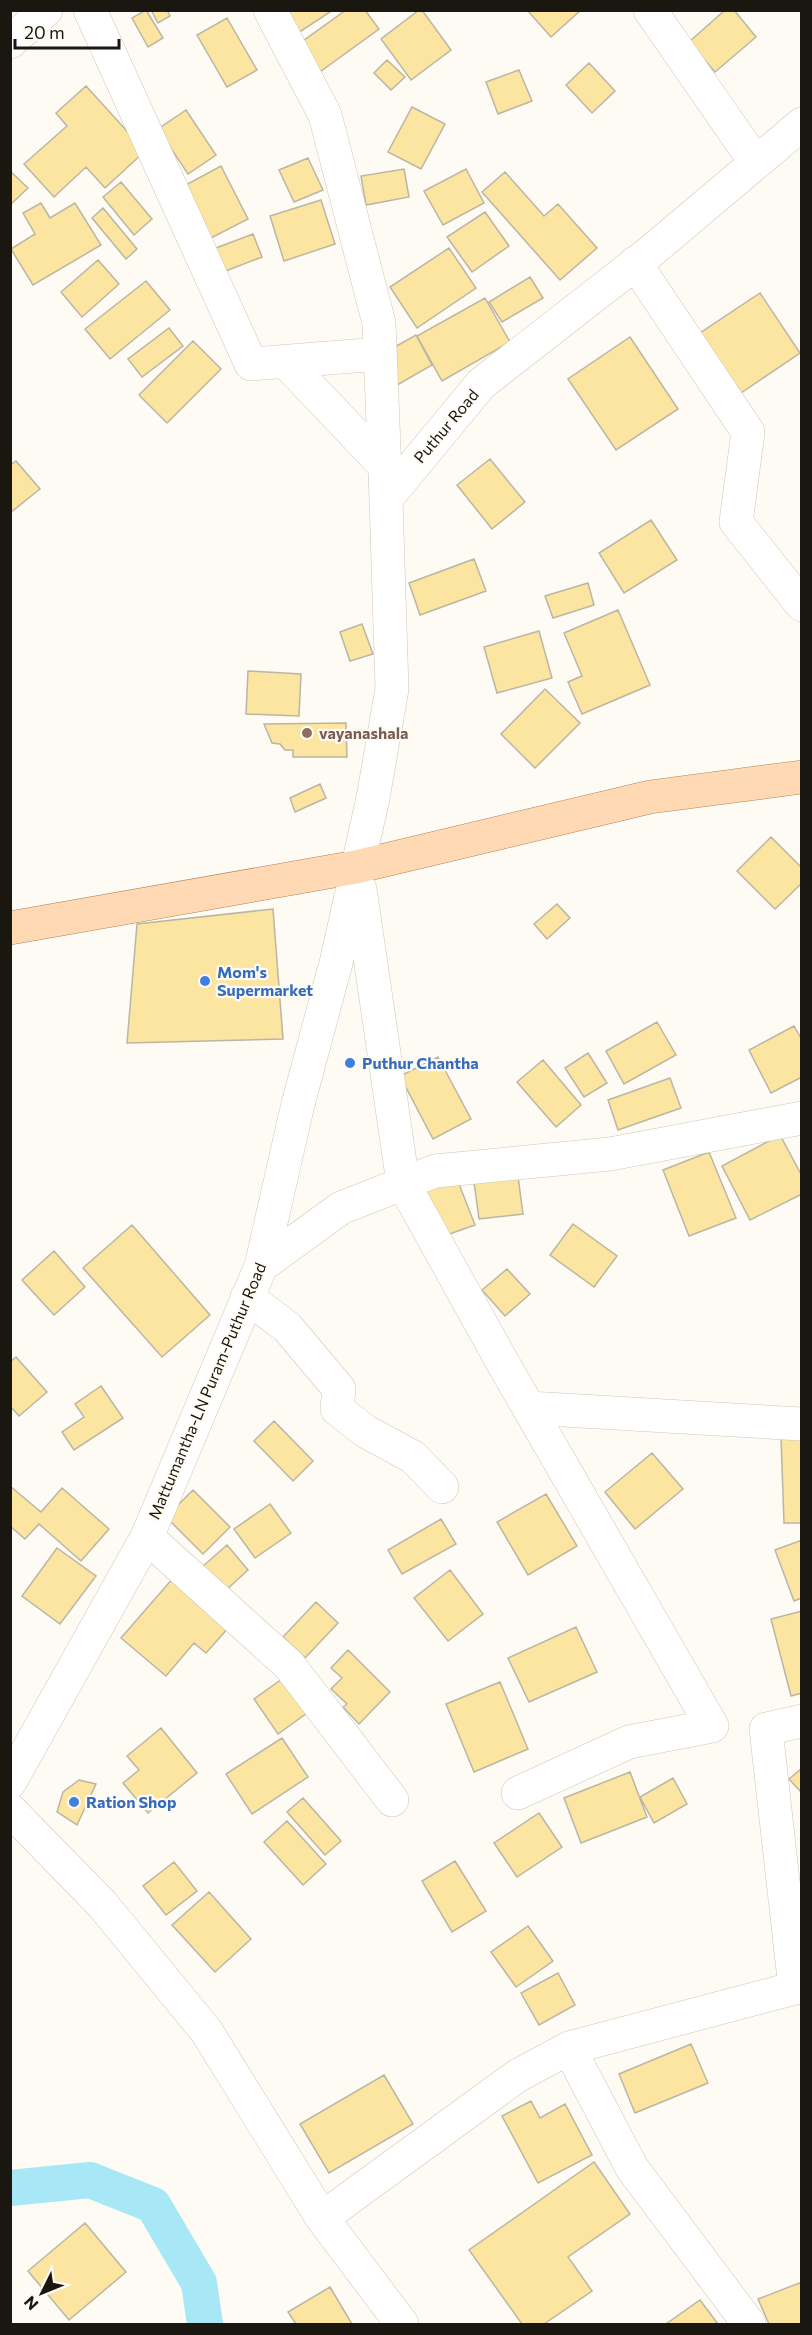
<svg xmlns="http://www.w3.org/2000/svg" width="812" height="2335" viewBox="0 0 812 2335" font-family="Commissioner,sans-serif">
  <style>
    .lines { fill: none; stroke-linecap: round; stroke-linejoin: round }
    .canal { stroke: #a8e7f6; stroke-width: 36 }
    .building { fill: #fce4a1; stroke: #bbb6a4; stroke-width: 1.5 }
    .minor-casing { stroke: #cdc7b6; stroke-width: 34 }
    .major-casing { stroke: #ad855a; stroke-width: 34 }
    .minor { stroke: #fff; stroke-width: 33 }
    .major { stroke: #fed9b4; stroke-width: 33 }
    .education-dot { fill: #8d6e63; stroke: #fefbf4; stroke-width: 2 }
    .shop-dot { fill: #3f7fe0; stroke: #fefbf4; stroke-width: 2 }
    .labels { text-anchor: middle; stroke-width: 4.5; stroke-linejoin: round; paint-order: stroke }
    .street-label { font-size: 16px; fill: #191710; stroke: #fefbf4 }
    .education-label { font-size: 16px; font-weight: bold; fill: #785e54; stroke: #fefbf4; text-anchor: start }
    .shop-label { font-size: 16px; font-weight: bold; fill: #366cbe; stroke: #fefbf4; text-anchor: start }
  </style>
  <rect width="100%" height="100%" fill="#fefbf4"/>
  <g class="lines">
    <!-- canal -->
    <path class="canal" d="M10,2188L90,2180L153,2205L199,2283L205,2324"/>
  </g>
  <!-- building -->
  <path class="building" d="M146,10L163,38L148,47L132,18Z
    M151,10H167L170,16L158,23Z
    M280,10H333L295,35Z
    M346,10H365L379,29L317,74L296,46Z
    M419,10H422L451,50L411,80L381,39Z
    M527,10H581L551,37Z
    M725,10H734L756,37L715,72L689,42Z
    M227,18L257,70L227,87L197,35Z
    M387,60L405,77L391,90L374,73Z
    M589,63L615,91L592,113L566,85Z
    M519,70L532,101L498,114L486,82Z
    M86,86L145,151L105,188L86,167L54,197L24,164L67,126L56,113Z
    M412,107L445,124L421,169L388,152Z
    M186,110L216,155L188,174L158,129Z
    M308,158L323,190L294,202L279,170Z
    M221,166L248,219L209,239L182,187Z
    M404,169L409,197L366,205L361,176Z
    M466,169L484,203L443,225L424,191Z
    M10,171L28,188L10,205Z
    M505,172L544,216L558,204L597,248L560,280L482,192Z
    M121,182L152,219L134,235L103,197Z
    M321,200L335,244L284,261L270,216Z
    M41,203L50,218L75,203L101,245L33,285L11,249L35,234L23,213Z
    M103,208L137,249L126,259L92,218Z
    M485,212L509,246L472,272L447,237Z
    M253,234L262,257L218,274L208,251Z
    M449,248L476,288L417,328L390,287Z
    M98,260L119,284L82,317L61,292Z
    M530,277L543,298L502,322L489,302Z
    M146,281L170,310L110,359L85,329Z
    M760,293L800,353L741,393L700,333Z
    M485,298L510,342L442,381L417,336Z
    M169,328L183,346L142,377L128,359Z
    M416,335L432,365L392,388L375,358Z
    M630,337L678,409L616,450L568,379Z
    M193,341L221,369L167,423L139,395Z
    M490,459L525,502L492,529L457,485Z
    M16,461L40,489L10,513V465Z
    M651,520L677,560L624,593L599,553Z
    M474,559L486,591L420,615L409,583Z
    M588,583L594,605L553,618L545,596Z
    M618,610L650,685L582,714L568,682L582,676L564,633Z
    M362,624L373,654L350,661L340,632Z
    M539,631L552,678L497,693L484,647Z
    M248,671L301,674L299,716L246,714Z
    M545,689L580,723L535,768L501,734Z
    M346,723L347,757H293V750H285L280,744L272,743L264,724Z
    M320,784L326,798L295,812L290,798Z
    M771,837L802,868V883L775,909L737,871Z
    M557,904L570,918L547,939L534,924Z
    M273,909L283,1039L127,1043L137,924Z
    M657,1022L676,1055L624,1084L606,1051Z
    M794,1026L802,1040V1077L771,1093L749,1050Z
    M588,1053L607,1083L584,1097L565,1068Z
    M438,1057L471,1119L433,1139L400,1076Z
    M543,1060L581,1105L556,1127L517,1082Z
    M670,1078L681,1108L618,1130L608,1100Z
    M780,1135L802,1176V1194L750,1220L722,1166Z
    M709,1152L736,1218L689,1236L663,1170Z
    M517,1169L523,1214L479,1219L473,1175Z
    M457,1179L475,1225L441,1237L424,1191Z
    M573,1224L617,1256L594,1287L550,1255Z
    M132,1225L210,1315L162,1357L83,1268Z
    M54,1251L85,1287L54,1315L22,1280Z
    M507,1269L530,1294L505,1316L482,1290Z
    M16,1357L47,1392L19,1416L10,1406V1362Z
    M101,1386L123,1418L74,1450L62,1432L84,1417L75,1404Z
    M274,1421L313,1461L293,1481L254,1441Z
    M802,1437V1523H784L781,1438Z
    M652,1453L683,1489L635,1529L605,1492Z
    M10,1486L41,1512L62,1488L109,1529L81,1561L39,1524L25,1539L10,1526Z
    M193,1490L230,1527L203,1554L166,1517Z
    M546,1494L577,1546L528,1575L497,1522Z
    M270,1504L291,1533L255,1558L234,1529Z
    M441,1519L456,1544L402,1574L388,1550Z
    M802,1540V1598L794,1601L775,1550Z
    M227,1545L248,1570L224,1592L202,1567Z
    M57,1548L96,1576L60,1624L22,1596Z
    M450,1570L483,1614L448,1641L414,1598Z
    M174,1577L230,1626L206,1653L194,1643L166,1676L121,1638Z
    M316,1602L338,1623L305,1658L283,1637Z
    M802,1611V1693L791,1696L771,1619Z
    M576,1627L597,1672L529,1702L508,1658Z
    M348,1650L390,1692L359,1724L343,1707L347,1704L331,1689L342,1678L331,1668Z
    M282,1679L307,1713L278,1734L254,1699Z
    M500,1682L528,1749L474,1772L446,1704Z
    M161,1728L197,1773L148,1813L123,1783L139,1770L127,1756Z
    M282,1738L308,1777L252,1814L226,1774Z
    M802,1768V1793L789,1779Z
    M630,1772L647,1817L581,1843L564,1798Z
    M673,1778L687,1804L654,1823L640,1797Z
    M79,1780L96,1784L77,1825L57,1812L63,1792Z
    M303,1798L341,1841L325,1855L287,1812Z
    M539,1813L562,1847L517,1877L494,1843Z
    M287,1821L326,1864L303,1885L264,1842Z
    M455,1861L486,1911L452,1932L422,1881Z
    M174,1862L197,1891L166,1915L143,1886Z
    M209,1892L251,1939L215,1972L172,1925Z
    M528,1926L553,1961L516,1987L491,1952Z
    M558,1973L575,2005L539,2025L521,1993Z
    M691,2044L708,2083L635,2113L619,2074Z
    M384,2075L413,2124L329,2173L300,2124Z
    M531,2101L540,2118L565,2104L592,2155L538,2183L502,2116Z
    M594,2162L630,2214L568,2257L592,2291L544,2324H522L469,2250Z
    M85,2223L126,2272L69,2320L28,2271Z
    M802,2282V2324H769L758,2299Z
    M330,2287L352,2324H296L288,2312Z
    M700,2300L718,2324H666Z"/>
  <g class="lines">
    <defs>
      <path id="minor" d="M90,10L251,364L380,354
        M270,10L325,115L379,323L386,499
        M650,10L756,163
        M10,42L46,10
        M635,263L748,432L736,522L802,605
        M285,361L385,466
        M360,889L403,1183L504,1365L712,1726L629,1742L518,1793
        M261,1266L341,1208L435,1171L610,1154L802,1118
        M247,1297L287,1327L339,1389L337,1409L365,1431L413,1457L442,1487
        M529,1408L802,1424
        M147,1537L289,1665L392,1800
        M10,1782L147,1537L261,1266L298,1104L336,963L373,798L392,689L386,499L481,384L649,253L802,124
        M10,1810L102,1904L207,2032L322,2218L402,2324
        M569,2048L795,1988L766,1729L802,1721
        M322,2218L517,2076L569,2048L632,2168L749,2324"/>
      <path id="major" d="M10,928L356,867L650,797L802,777"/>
    </defs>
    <!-- minor casing -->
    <use href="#minor" class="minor-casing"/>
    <!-- major casing -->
    <use href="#major" class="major-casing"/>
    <!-- minor -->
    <use href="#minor" class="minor"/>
    <!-- major -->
    <use href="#major" class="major"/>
  </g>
  <!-- markers -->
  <circle class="education-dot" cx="307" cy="733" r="6"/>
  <g class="shop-dot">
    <circle cx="205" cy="981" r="6"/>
    <circle cx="350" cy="1063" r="6"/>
    <circle cx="74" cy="1802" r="6"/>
  </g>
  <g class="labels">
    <!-- street labels -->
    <g class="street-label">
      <text transform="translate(446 426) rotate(-50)" y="6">Puthur Road</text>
      <text transform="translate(207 1391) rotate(-67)" y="6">Mattumantha-LN Puram-Puthur Road</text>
    </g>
    <!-- education labels -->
    <g class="education-label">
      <text x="319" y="739">vayanashala</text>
    </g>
    <!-- shop labels -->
    <g class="shop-label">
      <text x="217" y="978">Mom's<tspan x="217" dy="18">Supermarket</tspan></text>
      <text x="362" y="1069">Puthur Chantha</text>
      <text x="86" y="1808">Ration Shop</text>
    </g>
  </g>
  <!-- border -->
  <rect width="812" height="2335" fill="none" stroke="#191710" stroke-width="24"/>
  <!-- north arrow -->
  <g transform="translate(42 2293) rotate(227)" stroke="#fefbf4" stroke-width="4.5" paint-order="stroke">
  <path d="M0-4.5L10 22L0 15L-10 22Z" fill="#191710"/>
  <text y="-9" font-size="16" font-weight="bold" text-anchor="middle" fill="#191710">N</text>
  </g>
  <!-- scale -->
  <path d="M15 39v9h104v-9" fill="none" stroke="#191710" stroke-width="3"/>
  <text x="24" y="39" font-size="18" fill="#191710" stroke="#fefbf4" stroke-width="4.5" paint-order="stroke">20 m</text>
</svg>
